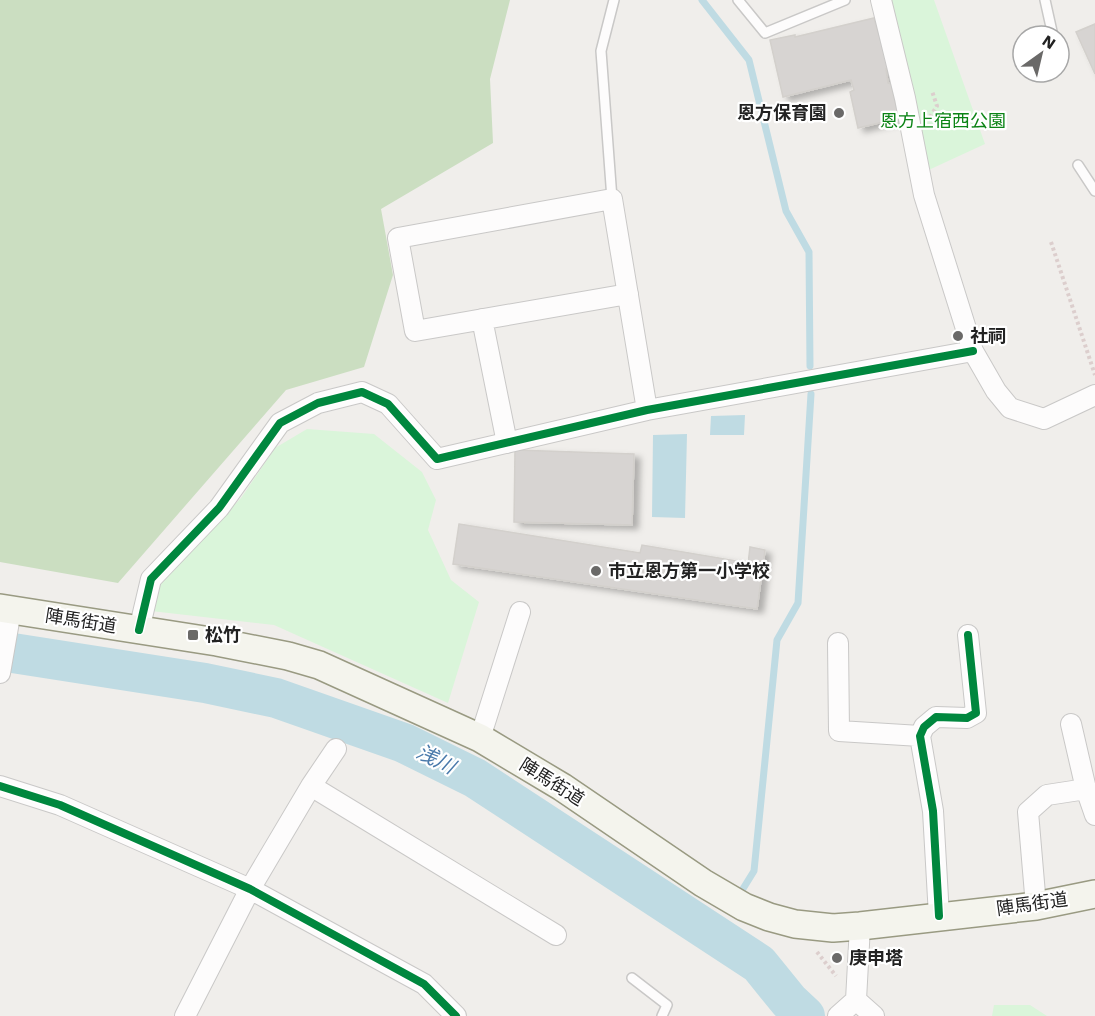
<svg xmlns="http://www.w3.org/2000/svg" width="1095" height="1016" viewBox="0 0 1095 1016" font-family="'Work Sans','Noto Sans JP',sans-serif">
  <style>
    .forest { fill: #cbdec1 }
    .park { fill: #daf5da }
    .water { fill: #bfdbe3 }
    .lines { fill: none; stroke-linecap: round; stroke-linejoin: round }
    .stream { stroke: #bfdbe3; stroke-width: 7 }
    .river { stroke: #bfdbe3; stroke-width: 40 }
    .building { fill: #d7d4d2; stroke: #d3d0cc; stroke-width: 1.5; filter: url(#shadow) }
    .lane-casing { stroke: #c9c8c7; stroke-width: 12 }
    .street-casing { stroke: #c9c8c7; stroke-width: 22 }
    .secondary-casing { stroke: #999a82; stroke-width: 30 }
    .path { stroke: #dccecd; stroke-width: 4; stroke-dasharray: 3 3; stroke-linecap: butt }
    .lane { stroke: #fdfcfc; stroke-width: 9 }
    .street { stroke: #fdfcfc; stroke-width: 20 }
    .secondary { stroke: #f4f4ed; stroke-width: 27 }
    .cycleway-casing { stroke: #fff; stroke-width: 11 }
    .cycleway { stroke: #00873e; stroke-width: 8 }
    .poi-dot { fill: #6a6968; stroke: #fff; stroke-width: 2 }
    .labels { text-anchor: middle; stroke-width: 4.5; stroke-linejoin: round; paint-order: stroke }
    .poi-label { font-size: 18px; font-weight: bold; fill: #222; stroke: #fff; text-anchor: start }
    .park-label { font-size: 18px; fill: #0c8416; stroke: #fff }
    .street-label { font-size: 18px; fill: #222; stroke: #fff }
    .water-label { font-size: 20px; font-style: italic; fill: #4a7aab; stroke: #fff }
  </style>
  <defs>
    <filter id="shadow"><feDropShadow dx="6" dy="4" stdDeviation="3" flood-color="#0004"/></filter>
  </defs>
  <rect width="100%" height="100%" fill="#f0eeeb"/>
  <!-- forest -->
  <path class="forest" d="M0,0H510L490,79L493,143L381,209L393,275L364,367L286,390L118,583L0,562Z"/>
  <!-- park -->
  <path class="park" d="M881,0H934L985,144L920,174Z
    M307,429L374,434L422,472L436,500L428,530L451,580L479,602L448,703L274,625L151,611L163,577L241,498L275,448Z
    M994,1005H1030L1047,1016H992Z"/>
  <!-- water -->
  <path class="water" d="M745,415L744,435H710L711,416Z
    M687,434L685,518L652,517L653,435Z"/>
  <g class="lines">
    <!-- stream -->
    <path class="stream" d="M702,0L749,60L786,211L809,252L810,366
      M741,892L754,871L777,640L798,603L811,394
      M714,936L723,922"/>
    <!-- river -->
    <path class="river" d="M0,651L205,683L276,698L404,743L475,778L759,964L789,1001L805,1016"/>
  </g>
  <!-- building -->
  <path class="building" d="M874,18L889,69H886L888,83L891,84L899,118L858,128L850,92L854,90L851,80L783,97L770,40L795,35V37Z
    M1095,24V74L1076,32Z
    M515,450L634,454L632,525L514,522Z
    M459,524L640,553L642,545L737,561L736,571L747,573L750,547L765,550L757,609L453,564Z"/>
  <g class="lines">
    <defs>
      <path id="lane" d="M738,0L765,33L845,0
        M1045,0L1053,36
        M1078,165L1095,191
        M612,199L601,51L614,0
        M632,978L667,1005L662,1016"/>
      <path id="street" d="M881,0L905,98L924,195L973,351L996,391L1010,408L1044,419L1095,395
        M628,294L415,331L398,238L612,199L647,410
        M482,319L507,443
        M139,630L151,579L219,508L280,423L318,403L362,392L388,404L437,459L647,410L973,351
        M838,643L839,731L920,736
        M0,673L11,610
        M1071,724L1086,789L1095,815
        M480,738L520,612
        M0,786L60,805L250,889L424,984L456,1016
        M311,786L556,935
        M1036,906L1028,812L1047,795L1086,789
        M939,916L933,811L920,736L924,727L936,717L967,718L976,713L968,635
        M860,926L856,1000L874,1016
        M185,1016L250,889L311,786L336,749
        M838,1016L856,1000"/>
      <path id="secondary" d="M0,608L217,642L288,656L319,665L480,738L562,787L703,883L744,907L769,917L795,924L833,928L860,926L1036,906L1095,894"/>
    </defs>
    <!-- lane casing -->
    <use href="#lane" class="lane-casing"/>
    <!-- street casing -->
    <use href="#street" class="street-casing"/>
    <!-- secondary casing -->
    <use href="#secondary" class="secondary-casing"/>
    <!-- path -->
    <path class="path" d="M930,117L937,106L932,91
      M1051,242L1095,375
      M817,952L836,976"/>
    <!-- lane -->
    <use href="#lane" class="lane"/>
    <!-- street -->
    <use href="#street" class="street"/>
    <!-- secondary -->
    <use href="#secondary" class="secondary"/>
    <defs>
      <path id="cycleway" d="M139,630L151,579L219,508L280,423L318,403L362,392L388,404L437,459L647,410L973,351
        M0,786L60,805L250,889L424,984L456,1016
        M939,916L933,811L920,736L924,727L936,717L967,718L976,713L968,635"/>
    </defs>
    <!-- cycleway casing -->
    <use href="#cycleway" class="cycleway-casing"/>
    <!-- cycleway -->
    <use href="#cycleway" class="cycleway"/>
  </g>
  <!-- markers -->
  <g class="poi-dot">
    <circle cx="839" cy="113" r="6"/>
    <circle cx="958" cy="336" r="6"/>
    <circle cx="596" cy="571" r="6"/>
    <rect x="187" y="629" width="12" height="12" rx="3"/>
    <circle cx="837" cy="958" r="6"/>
  </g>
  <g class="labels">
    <!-- poi labels -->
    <g class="poi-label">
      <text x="827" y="119" text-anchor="end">恩方保育園</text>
      <text x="970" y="342">社祠</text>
      <text x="608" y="577">市立恩方第一小学校</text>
      <text x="205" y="641">松竹</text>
      <text x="849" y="964">庚申塔</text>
    </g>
    <!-- park labels -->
    <g class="park-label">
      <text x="943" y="127">恩方上宿西公園</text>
    </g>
    <!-- street labels -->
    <g class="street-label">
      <text transform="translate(81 621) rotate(9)" y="6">陣馬街道</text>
      <text transform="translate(552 782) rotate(32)" y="6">陣馬街道</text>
      <text transform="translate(1032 904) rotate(-8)" y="6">陣馬街道</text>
    </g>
    <!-- water labels -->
    <g class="water-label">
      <text transform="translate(436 759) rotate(27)" y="7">浅川</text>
    </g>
  </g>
  <!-- north arrow -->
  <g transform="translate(1041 54) rotate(34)"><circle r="28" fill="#ffffff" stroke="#a7a7a7" stroke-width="1.5"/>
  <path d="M0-4.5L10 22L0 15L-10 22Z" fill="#6a6968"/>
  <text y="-9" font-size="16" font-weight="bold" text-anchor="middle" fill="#222222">N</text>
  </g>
</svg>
